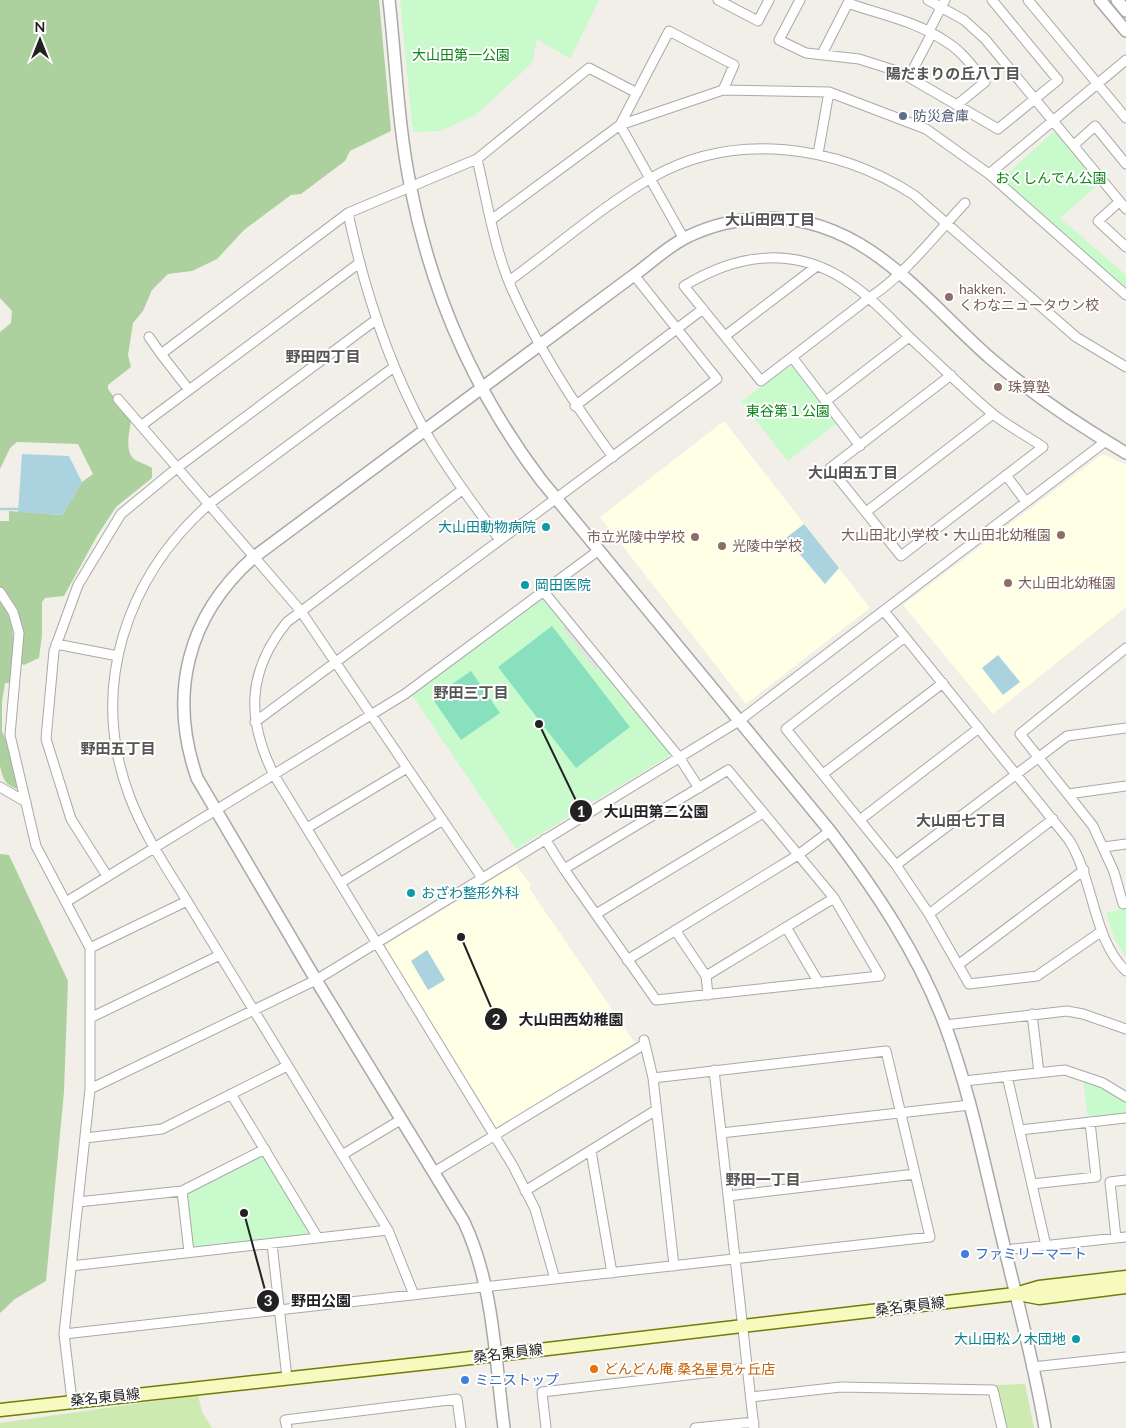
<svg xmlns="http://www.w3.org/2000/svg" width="1126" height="1428" viewBox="0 0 1126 1428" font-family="Lato,'Noto Sans JP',sans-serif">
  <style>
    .education { fill: #ffffe5 }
    .grass { fill: #cdebb0 }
    .forest { fill: #add19e }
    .park { fill: #c8facc }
    .pitch { fill: #88e0be }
    .parking { fill: #e2e2e2 }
    .water { fill: #aad3df }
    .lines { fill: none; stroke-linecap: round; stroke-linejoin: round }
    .stream { stroke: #aad3df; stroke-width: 2.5 }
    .minor-casing { stroke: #a9a9a9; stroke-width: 11 }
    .tertiary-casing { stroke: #a9a9a9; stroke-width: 14 }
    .secondary-casing { stroke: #707d05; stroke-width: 15 }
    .minor { stroke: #fff; stroke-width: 9 }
    .tertiary { stroke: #fff; stroke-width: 11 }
    .secondary { stroke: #f7fabf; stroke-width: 12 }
    .service-dot { fill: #5c6f8a; stroke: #fff; stroke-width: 2 }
    .education-dot { fill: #8d6e63; stroke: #fff; stroke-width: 2 }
    .culture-dot { fill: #0f9aa8; stroke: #fff; stroke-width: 2 }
    .shop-dot { fill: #3f7fe0; stroke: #fff; stroke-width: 2 }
    .food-dot { fill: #e8710a; stroke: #fff; stroke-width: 2 }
    .labels { text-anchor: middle; stroke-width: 4; stroke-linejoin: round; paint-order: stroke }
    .park-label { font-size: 14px; fill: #0c8416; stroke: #fff }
    .service-label { font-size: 14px; fill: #4e5e75; stroke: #fff; text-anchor: start }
    .education-label { font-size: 14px; fill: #785e54; stroke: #fff; text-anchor: start }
    .culture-label { font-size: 14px; fill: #0d838f; stroke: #fff; text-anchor: end }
    .shop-label { font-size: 14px; fill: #366cbe; stroke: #fff; text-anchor: start }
    .street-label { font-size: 14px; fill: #222; stroke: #fff }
    .food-label { font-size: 14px; fill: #c56008; stroke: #fff; text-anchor: start }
    .neighbourhood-label { font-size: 15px; font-weight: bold; fill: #555; stroke: #fff }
    .leader { fill: none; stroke: #222; stroke-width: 2 }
    .callout-dot { fill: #222; stroke: #fff; stroke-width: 2 }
    .mark-label { font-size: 15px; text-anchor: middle; font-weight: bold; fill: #fff }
    .callout-label { font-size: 15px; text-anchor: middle; font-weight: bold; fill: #222; stroke: #fff; stroke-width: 4; stroke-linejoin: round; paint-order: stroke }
  </style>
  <rect width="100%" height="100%" fill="#f2efe9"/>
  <!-- education -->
  <path class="education" d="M724,421L870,608L746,704L600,517Z
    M1106,455L1126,465V607L993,714L903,605L1100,456Z
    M516,865L531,885L529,888L635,1043L498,1127L494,1126L385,948L387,944Z"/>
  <!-- grass -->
  <path class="grass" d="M1025,1384L1034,1428H1006L997,1385Z
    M198,1395L202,1412L212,1428H0V1423Z"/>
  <!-- forest -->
  <path class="forest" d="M0,0H379L391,131L350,151L345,161L301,194L291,195L244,230L217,259L192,271L168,274L152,290L143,311L133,323L128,355L131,367L108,385V389L131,420C130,431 124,450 134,459C139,463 147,464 152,468V478L116,507L97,536L64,596L45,598L42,602V635L39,658L24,665L20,663L16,610L0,588V521H9V511L62,515L82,482L93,474L78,444L17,442L10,448L0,469V332L11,323L12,311L0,298Z
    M0,599C19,628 13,650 10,683H5L2,702V731L8,745L18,789C5,785 3,779 0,766Z
    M0,854L9,855L68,981L64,1092L46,1281L15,1299L0,1313Z"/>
  <!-- park -->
  <path class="park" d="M400,0H599L570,59L537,39L532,63L476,115L440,131L413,132Z
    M1052,133H1058L1099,184L1060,218L1126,275V289L1002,179Z
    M790,366H794L837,423L788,461L741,402Z
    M541,598L545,600L670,753L669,756L516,849L412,695Z
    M1126,909V958L1114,938L1107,915V912Z
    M1083,1079L1109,1089L1126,1101V1114L1088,1118Z
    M261,1156L265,1157L309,1231L308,1235L197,1248L192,1244L187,1196L189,1191Z"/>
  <!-- pitch -->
  <path class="pitch" d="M552,626L630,727L576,768L498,667Z
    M471,671L500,713L461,740L432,698Z"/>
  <!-- parking -->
  <path class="parking" d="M569,623L602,665L596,670L563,628Z"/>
  <!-- water -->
  <path class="water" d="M22,454L69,456L82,482L62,515L18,512Z
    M804,524L839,568L825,584L786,538Z
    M998,655L1020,682L1003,695L982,668Z
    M427,950L445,980L428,990L411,961Z"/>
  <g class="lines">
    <!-- stream -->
    <path class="stream" d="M0,509H18"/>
    <defs>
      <path id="minor" d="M718,0L758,21L769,0
        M800,0L779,40L806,53L859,59L900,72L998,129L1058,80L992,0
        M928,0L964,20L985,39L1126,209
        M1028,0L1126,118
        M929,31L945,0
        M822,54L848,3C881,15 916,21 945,41C962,51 973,67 985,82L958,104
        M909,77L932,33
        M620,125L669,31L734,65L723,90
        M620,125L684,239
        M1074,145L1095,126L1126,164
        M818,154L829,92
        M477,159C487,201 494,247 511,287C538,349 573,403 613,457
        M989,174L1126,60
        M1119,202L1098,221L1126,247
        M348,213C364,289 388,363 425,431C447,469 474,505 500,540
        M491,220L620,125L723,90L829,92L926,129L989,174L1126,295
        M509,281C556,247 601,207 651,178C734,130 837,145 914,195L1076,337L1126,367
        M725,336L817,266
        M149,337L161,354
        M792,357L860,446
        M951,375L830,468L901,556L1043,447C1027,436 1008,426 993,414C968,393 944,369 920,347C898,327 878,303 854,286C799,245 740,252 684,286L761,381L869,298C906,274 935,235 965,203
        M189,390L161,354L348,213L477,159L589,68L637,93
        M118,399L300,610L482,878
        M826,401L909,337
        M575,406L703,309
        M142,425L358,264
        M1006,475L1026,502
        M462,490L287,622C247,671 246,719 274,775L513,1166L535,1209L555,1279
        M866,512L993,414
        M0,592L13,612L19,633L10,735L36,846L90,948V1089L64,1334L72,1401
        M544,592L679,757L699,788
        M884,611L1069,840C1094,880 1093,940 1126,971
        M905,637L786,729L896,865L929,914L969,984L1037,976L1102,931
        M56,644L118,656
        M1126,648L1020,734L1093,826L1114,872L1123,904L1126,903
        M255,722L717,379L634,275
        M728,770L834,898L880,976L656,1000L564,869Z
        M823,774L943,683
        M0,787L26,802
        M1068,794L1126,786
        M861,819L979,728
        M307,828L407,768
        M545,839L564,869
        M1104,847L1126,844
        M896,865L1067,736L1126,728
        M107,876L71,819L46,739L54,651L78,585L121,514L178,467L377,319
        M340,883L443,820
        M187,901C166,867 143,833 129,795C89,687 126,578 209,504L394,367
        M66,902L405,694L599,550
        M596,914L763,813
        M929,914L1053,819
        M786,927L819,983
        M675,930L706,976L708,995
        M90,948L187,901L388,1230L414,1295
        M627,960L798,855L830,831
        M958,965L1084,870
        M706,976L834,898
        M1032,1014L1039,1073
        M90,1018L220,955
        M945,1025L1067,1011L1083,1014L1126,1029
        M644,1040L653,1078L674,1266
        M714,1070L754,1428
        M1007,1076L1046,1246
        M964,1081L1065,1070L1103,1083L1126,1097
        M90,1089L316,980L739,721L1106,441
        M231,1094L318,1238
        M1020,1130L1126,1118
        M721,1133L970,1105
        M85,1138L162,1129L287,1066
        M591,1151L612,1273
        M342,1155L402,1119
        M434,1172L645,1044
        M1032,1184L1096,1177L1090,1122
        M182,1191L189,1252
        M525,1191L656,1110
        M728,1196L915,1174
        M78,1202L182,1191L265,1149
        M1116,1238L1110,1182L1126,1180
        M272,1244L287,1378
        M1013,1249L1126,1237
        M71,1266L388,1230
        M64,1334L930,1237L886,1051L653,1078
        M1032,1367L1126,1357
        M751,1397L841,1387L993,1390L1002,1428
        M287,1428L285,1420L457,1399L461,1428
        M546,1428L542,1392L747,1368
        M695,1428L754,1422"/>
      <path id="tertiary" d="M389,0C396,62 398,127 411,189C432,295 476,394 541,480L830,831C876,891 918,954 945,1025C970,1092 984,1163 1001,1233C1016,1297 1034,1362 1045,1428
        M1100,0L1126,31
        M1117,0L1126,11
        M504,1428C495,1359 494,1286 464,1222L316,980L197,778C168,694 187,616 254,557L634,275C651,263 669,245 689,236C716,223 744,218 773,218C869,221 924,300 990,358C1032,394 1078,425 1126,453"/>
      <path id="secondary" d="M1018,1294L1039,1298L1126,1287
        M0,1410L437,1362L1015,1294L1039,1287L1126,1277"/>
    </defs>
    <!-- minor casing -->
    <use href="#minor" class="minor-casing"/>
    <!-- tertiary casing -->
    <use href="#tertiary" class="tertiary-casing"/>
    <!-- secondary casing -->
    <use href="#secondary" class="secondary-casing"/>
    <!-- minor -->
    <use href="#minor" class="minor"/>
    <!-- tertiary -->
    <use href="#tertiary" class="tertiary"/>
    <!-- secondary -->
    <use href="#secondary" class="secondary"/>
  </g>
  <!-- markers -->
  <circle class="service-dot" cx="903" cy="116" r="5"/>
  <g class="education-dot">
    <circle cx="949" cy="297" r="5"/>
    <circle cx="998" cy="387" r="5"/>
    <circle cx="1061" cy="535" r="5"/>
    <circle cx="695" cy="537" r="5"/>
    <circle cx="722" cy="546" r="5"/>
    <circle cx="1008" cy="583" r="5"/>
  </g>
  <g class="culture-dot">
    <circle cx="546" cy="527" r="5"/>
    <circle cx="525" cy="585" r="5"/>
    <circle cx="411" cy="893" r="5"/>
    <circle cx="1076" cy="1339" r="5"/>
  </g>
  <g class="shop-dot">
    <circle cx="965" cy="1254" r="5"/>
    <circle cx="465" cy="1380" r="5"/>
  </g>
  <circle class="food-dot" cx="594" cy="1369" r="5"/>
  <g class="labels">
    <!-- park labels -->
    <g class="park-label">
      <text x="461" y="60">大山田第一公園</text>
      <text x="1051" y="183">おくしんでん公園</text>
      <text x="788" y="416">東谷第１公園</text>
    </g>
    <!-- service labels -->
    <g class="service-label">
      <text x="913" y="121">防災倉庫</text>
    </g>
    <!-- education labels -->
    <g class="education-label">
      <text x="959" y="294">hakken.<tspan x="959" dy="16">くわなニュータウン校</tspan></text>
      <text x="1008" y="392">珠算塾</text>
      <text x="1051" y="540" text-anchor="end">大山田北小学校・大山田北幼稚園</text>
      <text x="685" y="542" text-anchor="end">市立光陵中学校</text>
      <text x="732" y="551">光陵中学校</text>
      <text x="1018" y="588">大山田北幼稚園</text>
    </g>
    <!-- culture labels -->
    <g class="culture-label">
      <text x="536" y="532">大山田動物病院</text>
      <text x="535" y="590" text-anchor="start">岡田医院</text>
      <text x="421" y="898" text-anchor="start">おざわ整形外科</text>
      <text x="1066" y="1344">大山田松ノ木団地</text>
    </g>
    <!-- shop labels -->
    <g class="shop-label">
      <text x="975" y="1259">ファミリーマート</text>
      <text x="475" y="1385">ミニストップ</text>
    </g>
    <!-- street labels -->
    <g class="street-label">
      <text transform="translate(910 1306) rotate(-7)" y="5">桑名東員線</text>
      <text transform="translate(508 1353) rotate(-7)" y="5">桑名東員線</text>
      <text transform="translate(105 1397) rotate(-6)" y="5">桑名東員線</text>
    </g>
    <!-- food labels -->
    <g class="food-label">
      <text x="604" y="1374">どんどん庵 桑名星見ヶ丘店</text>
    </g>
    <!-- neighbourhood labels -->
    <g class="neighbourhood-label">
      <text x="953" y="79">陽だまりの丘八丁目</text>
      <text x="770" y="225">大山田四丁目</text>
      <text x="323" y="362">野田四丁目</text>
      <text x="853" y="478">大山田五丁目</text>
      <text x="471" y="698">野田三丁目</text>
      <text x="118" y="754">野田五丁目</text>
      <text x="961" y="826">大山田七丁目</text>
      <text x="763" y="1185">野田一丁目</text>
    </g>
  </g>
  <!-- callouts -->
  <path class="leader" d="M539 724L581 811M461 937L496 1019M244 1213L268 1301"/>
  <g class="callout-dot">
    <circle cx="539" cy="724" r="5"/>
    <circle cx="461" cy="937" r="5"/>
    <circle cx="244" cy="1213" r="5"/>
    <circle cx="581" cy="811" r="12"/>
    <circle cx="496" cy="1019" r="12"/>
    <circle cx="268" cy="1301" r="12"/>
  </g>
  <g class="mark-label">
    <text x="581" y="817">1</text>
    <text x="496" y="1025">2</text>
    <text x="268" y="1306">3</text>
  </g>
  <g class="callout-label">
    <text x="656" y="817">大山田第二公園</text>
    <text x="571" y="1025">大山田西幼稚園</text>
    <text x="321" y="1306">野田公園</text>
  </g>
  <!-- north arrow -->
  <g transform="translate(40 40)" stroke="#ffffff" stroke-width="4" paint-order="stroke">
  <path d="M0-4L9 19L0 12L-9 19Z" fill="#222222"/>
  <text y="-8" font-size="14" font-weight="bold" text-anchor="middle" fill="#222222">N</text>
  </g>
</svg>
